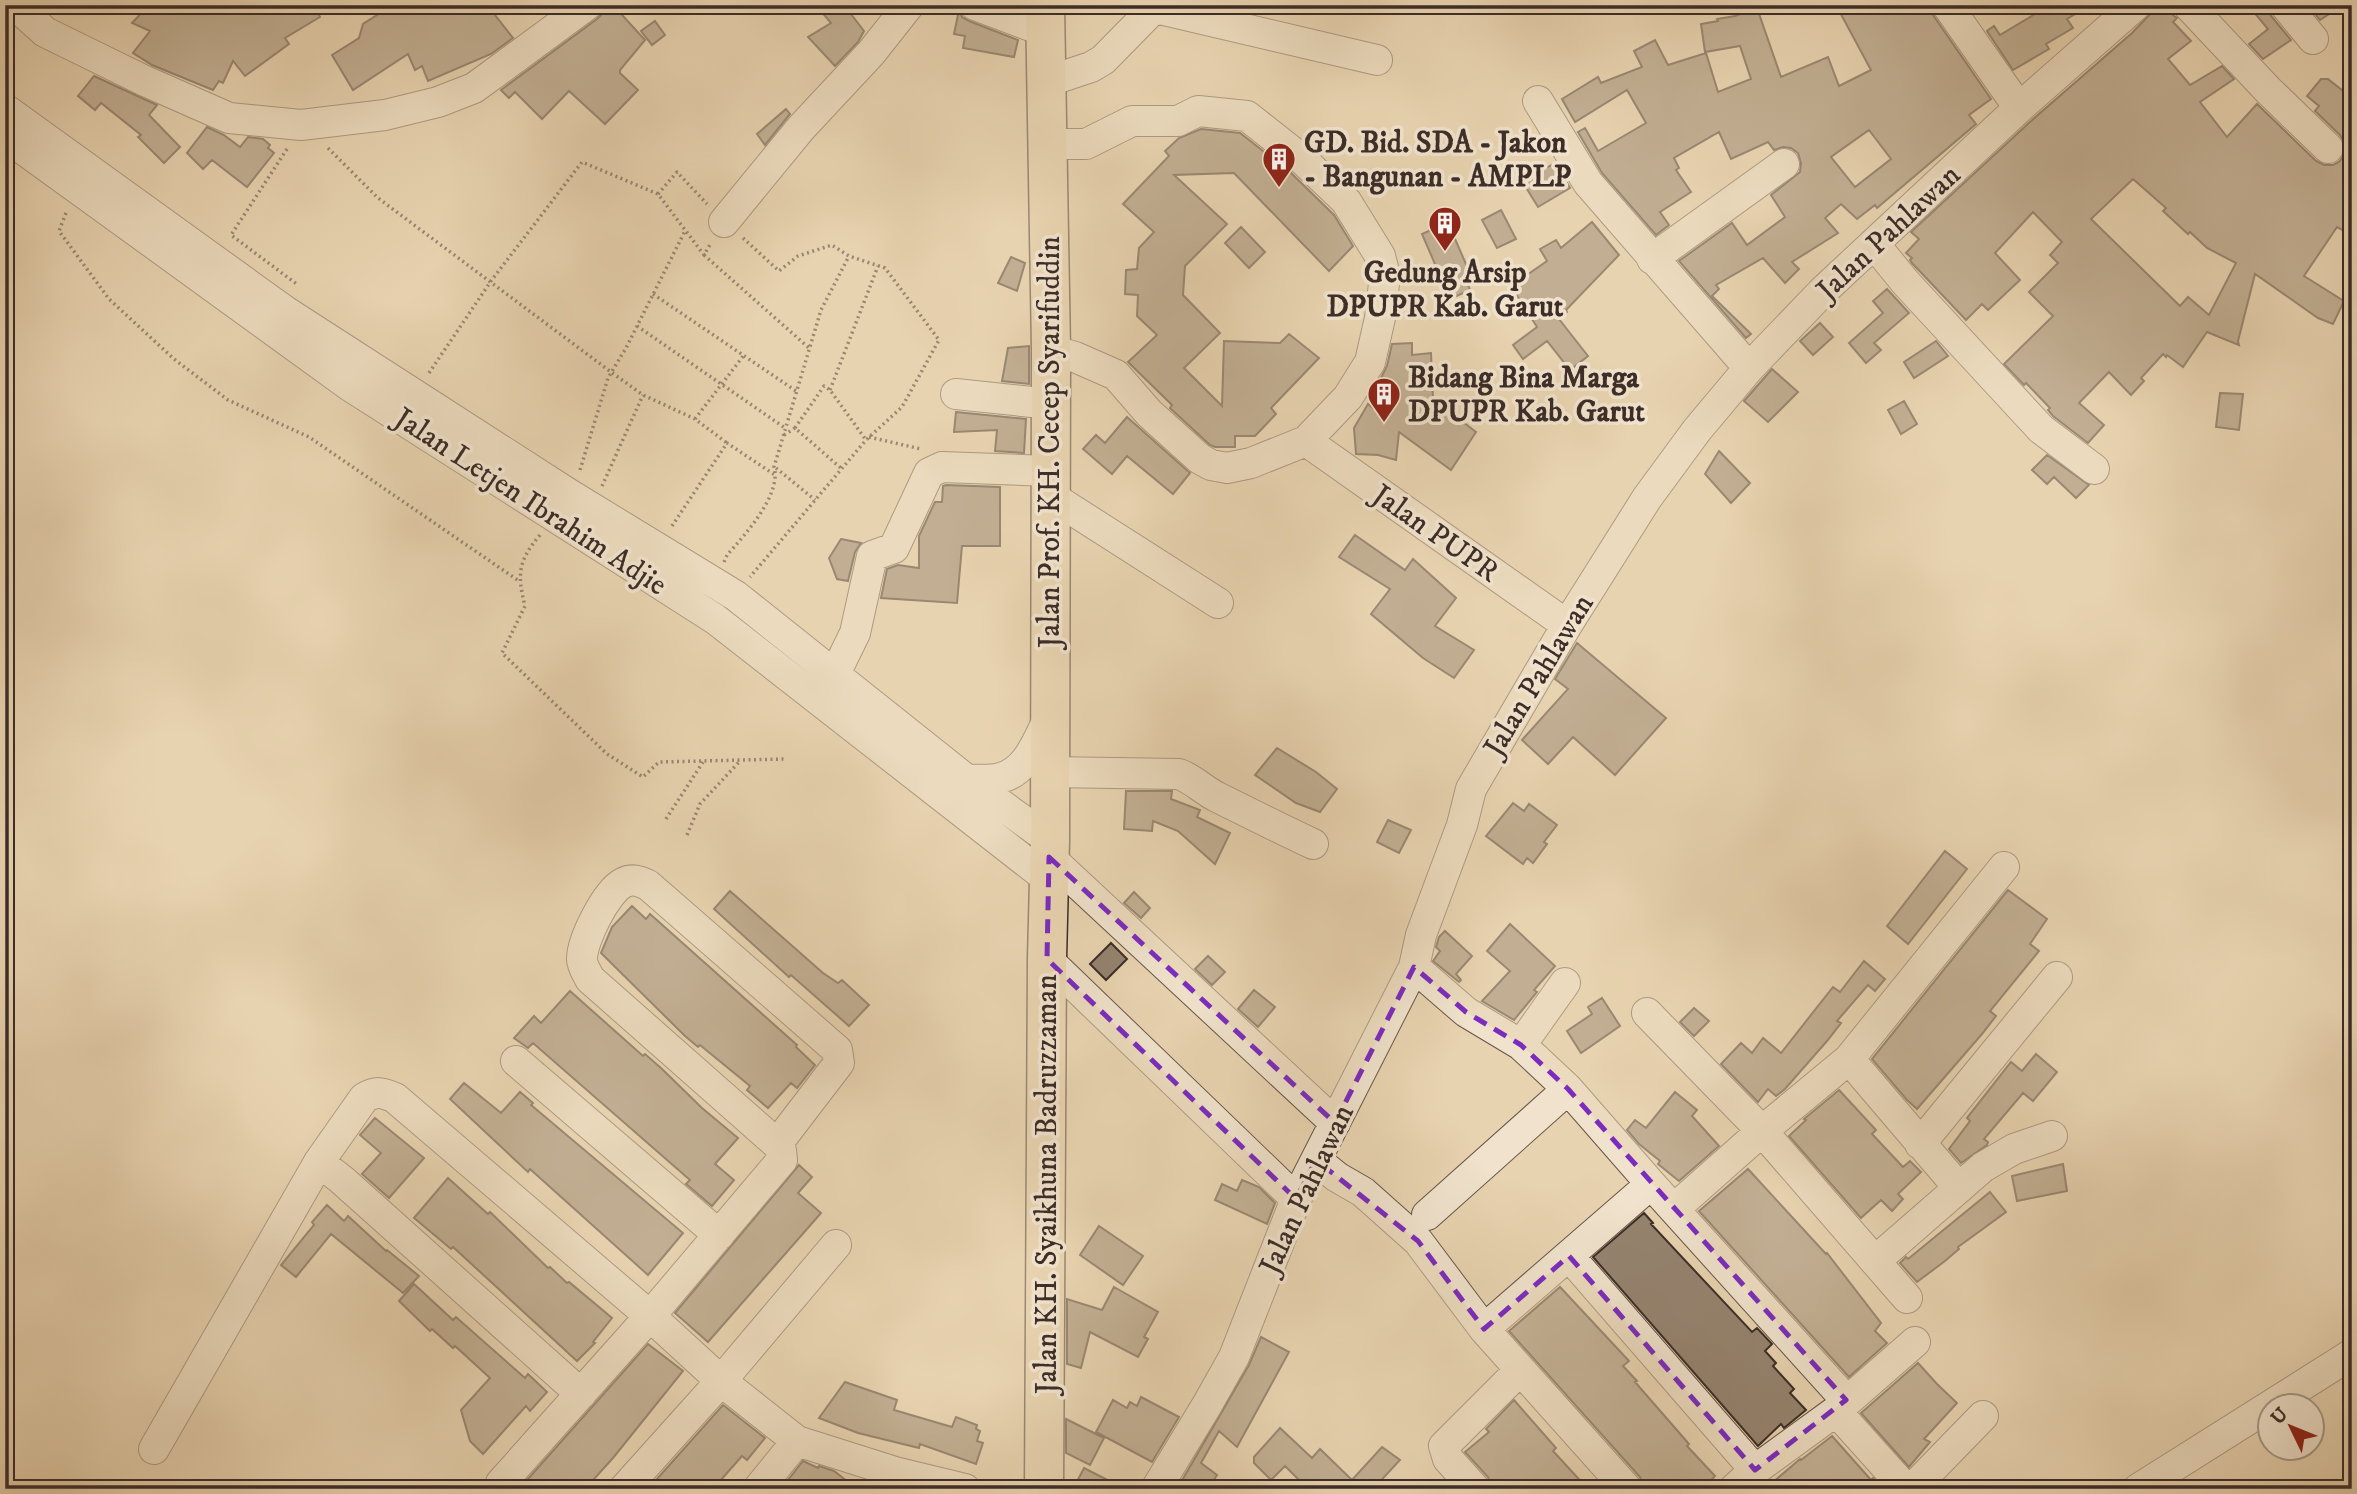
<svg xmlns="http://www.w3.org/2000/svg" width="2357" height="1494" viewBox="0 0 2357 1494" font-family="'IM FELL DW Pica',serif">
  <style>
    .building { fill: #95836f; stroke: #3c2d28; stroke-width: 2; fill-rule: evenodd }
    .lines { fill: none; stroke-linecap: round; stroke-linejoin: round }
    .minor-casing { stroke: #67564a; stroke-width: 32 }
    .major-casing { stroke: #3c2d28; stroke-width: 41 }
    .path { stroke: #3c2d28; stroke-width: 3.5; stroke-dasharray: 2 3.5; stroke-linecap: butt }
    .minor { stroke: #f0e2cc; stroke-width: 30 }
    .major { stroke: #e8d3b0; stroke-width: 38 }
    .marked { fill: none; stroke: #7b2cbf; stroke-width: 5; stroke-dasharray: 14 9; stroke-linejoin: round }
    .labels { text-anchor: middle; stroke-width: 7; stroke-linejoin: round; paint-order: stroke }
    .poi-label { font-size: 30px; font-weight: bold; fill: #3c2d28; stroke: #f0e2cc; text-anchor: start }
    .street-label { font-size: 30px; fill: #3c2d28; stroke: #f0e2cc }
  </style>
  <rect width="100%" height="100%" fill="#e8d3b0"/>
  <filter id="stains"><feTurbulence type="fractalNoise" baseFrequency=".00286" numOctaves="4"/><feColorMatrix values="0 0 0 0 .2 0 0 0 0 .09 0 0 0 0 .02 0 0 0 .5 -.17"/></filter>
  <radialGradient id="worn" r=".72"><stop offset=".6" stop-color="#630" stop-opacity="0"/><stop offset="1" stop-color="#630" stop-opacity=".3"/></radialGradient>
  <!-- building -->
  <path class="building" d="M149,5H313L320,17L285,38L289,44L245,76L233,61L223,83L219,81L213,90L152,65L133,53L150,31L132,23Z
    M393,5H482L488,12L491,10L513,38L491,54L428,81L422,66L415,70L408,54L353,90L332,55L359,38L363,24Z
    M604,5H613L645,40L620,70V73L638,90L605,124L569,91L542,119L515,92L509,98L501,90L597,19L603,13Z
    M816,5H844L864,31L858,42L835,66L808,37L831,23Z
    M1836,5H1930L1933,15L1991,99L1969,115L1976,124L1877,208L1875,205L1857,219L1841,204L1825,218L1838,233L1792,262L1799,269L1785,283L1763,258L1716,285L1719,289L1712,296L1751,334L1746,338L1679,261L1732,223L1747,245L1785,217L1771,195L1800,172L1801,163L1798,153L1791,148L1783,147L1774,150L1768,142L1731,159L1719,132L1674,158L1679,168L1676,170L1691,192L1660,212L1669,225L1656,235L1602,173L1578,132L1585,128L1598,151L1646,123L1627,90L1575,122L1562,99L1598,77L1601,83L1642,67L1634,51L1655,40L1668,65L1706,53L1718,92L1751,79L1740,46L1705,52L1701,24L1718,21L1717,19L1735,16L1757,8L1781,77L1828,57L1839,86L1871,70ZM1869,130L1891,159L1855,187L1831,157Z
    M2030,5H2090L2067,19L2073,28L2046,44L2049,49L2013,70L1987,31L1994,26L2000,35L2035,14Z
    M2159,5H2163L2174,16L2177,18L2173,22L2191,41L2168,59L2190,85L2222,66L2234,79L2200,102L2227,137L2257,104L2316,161L2324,165H2333L2340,161L2345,153V143L2340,135L2315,111L2319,106L2307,96L2321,79H2328L2352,98V235L2337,227L2304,276L2344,301L2333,324L2318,318L2255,274L2238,341L2239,345L2207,332L2183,367L2167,355L2166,357L2163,354L2141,378L2144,381L2131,395L2109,372L2079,403L2104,425L2088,443L2053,416L2048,410L2050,408L2026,383L2024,385L2004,364L2053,316L2029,292L2058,263L2050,255L2062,242L2033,212L1995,253L2020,280L1988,310L1982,304L1966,320L1912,263L1910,260L1912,258L1906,253L1919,239L1911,232L2031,121L2132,33ZM2133,179L2166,208L2163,211L2188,234L2190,232L2207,248L2236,263L2209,315L2188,297L2180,306L2091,219Z
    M2248,5H2268L2271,16L2291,40L2263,59L2249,44L2268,29Z
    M2308,5H2343L2320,20Z
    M959,10L962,17L969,21L1018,40L1014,57L963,48L965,36L954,34Z
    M655,21L665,35L652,45L641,31Z
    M94,76L157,105L149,115L180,147L164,163L138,137L141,135L101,103L95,110L78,96Z
    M786,109L790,114L765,145L757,134Z
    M207,127L224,135L240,147L248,137L263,139L270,145L268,148L274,153L247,187L212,160L203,169L187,153Z
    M1201,129L1240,133L1291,173L1334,215L1353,246L1329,271L1234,173L1174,175L1227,224L1185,266L1183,295L1220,333L1184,368L1222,406L1224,341L1280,343L1289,334L1319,358L1271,408L1276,414L1255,436H1235V447H1215L1210,445L1170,408L1172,405L1128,362L1157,335L1137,316L1138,295L1125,294L1126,270L1137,269L1139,248L1154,232L1123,204L1169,156L1165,151L1179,138Z
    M1555,163L1570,188L1538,207L1522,181Z
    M1501,210L1516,239L1497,248L1482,220Z
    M1592,222L1619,255L1566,310L1567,312L1559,319L1588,356L1570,370L1547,341L1523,359L1513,345L1537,327L1511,286L1547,261L1540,249L1556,240L1561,248Z
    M1442,225H1449L1469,271L1464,274L1470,290L1450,299L1422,234Z
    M1241,227L1265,252L1249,268L1225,243Z
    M1011,257L1025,263L1017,291L998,283Z
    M1887,289L1909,313L1874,343L1881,350L1866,363L1849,343L1883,313L1873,301Z
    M1820,323L1833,337L1813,355L1800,341Z
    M1936,341L1948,356L1914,378L1904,362Z
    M1412,343V355L1431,353L1433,399L1476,432L1451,470L1399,432L1396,460L1378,455L1356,454L1354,428L1368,404L1382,415L1381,378L1387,366L1392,344Z
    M1029,346V384L1002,381L1008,348Z
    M1772,369L1798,392L1768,422L1744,401Z
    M2220,393L2243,394L2239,430L2216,427Z
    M1904,401L1917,424L1901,434L1888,410Z
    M956,412L1026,419L1024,453L995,451L997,430L954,432Z
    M1127,417L1190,473L1173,494L1127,456L1112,474L1083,449L1096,435L1105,443Z
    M1719,451L1750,483L1731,503L1705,474Z
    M2047,455L2089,485L2076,498L2054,477L2047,484L2032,470Z
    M946,485L1000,487V546H962L957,603L881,598L887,569L898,565L919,568V536L935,502H942L943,486Z
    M1355,535L1405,570L1413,559L1456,598L1435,626L1474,650L1454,678L1423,658L1371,614L1390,589L1339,557Z
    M841,539L861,543L855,552L848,581L837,579L829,558Z
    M1577,643L1666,718L1615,775L1573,737L1548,764L1522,740L1568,689L1555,679Z
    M1277,748L1316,772L1337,789L1320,812L1296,803L1255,775Z
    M1126,791H1172L1171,799L1200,810L1197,817L1230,833L1215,864L1178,831L1153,821L1152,831L1124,829Z
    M1513,803L1524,811L1529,804L1557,825L1544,842L1547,844L1533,863L1527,858L1523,864L1486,836Z
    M1388,820L1411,830L1399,853L1377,842Z
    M1945,851L1967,869L1908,944L1887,926Z
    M2008,890L2047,919L2030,944L2039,951L1990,1011L1996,1016L1982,1034L1917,1109L1907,1100L1872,1059Z
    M730,891L823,973L838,983L842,980L869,1005L849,1026L791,975L789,977L714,909Z
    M1134,892L1150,908L1141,918L1124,903Z
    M632,906L646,919L650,914L797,1045L796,1047L815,1065L797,1088L791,1083L768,1108L747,1090L750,1086L700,1045L698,1047L685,1036L601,953L612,927Z
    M1510,924L1555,966L1534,990L1537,992L1514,1020L1482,1001L1510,971L1487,951Z
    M1445,931L1472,956L1456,974L1461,980L1459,982L1433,961L1440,951L1436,947L1439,937Z
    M1111,943L1127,959L1106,980L1090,964Z
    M1208,956L1225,972L1212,985L1195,969Z
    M1864,961L1885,979L1875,991L1868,985L1837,1021L1841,1023L1827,1041L1785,1089L1776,1096L1768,1089L1758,1102L1721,1064L1741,1043L1752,1053L1763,1038L1781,1053L1833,987L1840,992Z
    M1254,990L1275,1007L1258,1027L1238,1009Z
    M570,991L643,1056L645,1054L661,1068L702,1108L738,1138L715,1164L734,1180L712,1206L686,1184L690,1180L533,1043L528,1048L514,1038L534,1016L541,1023Z
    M1602,998L1620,1026L1581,1053L1567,1031L1592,1014L1588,1007Z
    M1694,1008L1709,1021L1694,1036L1680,1022Z
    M2036,1054L2057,1072L2033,1101L2023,1093L1984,1139L1988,1142L1987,1145L1961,1163L1949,1149L1970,1121L1967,1118L2011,1062L2022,1071Z
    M464,1083L501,1113L520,1092L533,1103L531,1105L683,1233L648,1275L530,1169L528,1172L450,1099Z
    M1839,1090L1876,1130L1872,1134L1903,1167L1910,1161L1921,1172L1898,1194L1903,1199L1892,1211L1881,1200L1861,1218L1789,1136L1806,1120L1804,1119Z
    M1675,1092L1697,1110L1692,1116L1719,1146L1679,1181L1658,1164L1660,1161L1639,1144L1627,1130L1635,1120L1646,1128Z
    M375,1118L424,1158L389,1198L362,1174L381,1153L360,1135Z
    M2063,1164L2067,1191L2017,1201L2012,1176Z
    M799,1165L812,1177L798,1193L821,1213L708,1342L675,1313Z
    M1748,1169L1826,1254L1827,1253L1881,1323L1875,1331L1887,1343L1849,1377L1699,1211Z
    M448,1178L488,1214L490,1212L548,1268L550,1267L567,1283L569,1282L612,1318L593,1342L595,1343L577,1361L453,1247L451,1249L414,1218Z
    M1242,1180L1259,1187L1275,1203L1267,1224L1215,1200L1222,1184L1237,1191Z
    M1990,1192L2006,1212L1958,1247L1959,1249L1945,1261L1917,1282L1900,1263L1906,1257L1908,1259Z
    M327,1205L344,1221L348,1216L386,1251L387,1250L419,1276L403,1293L331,1234L296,1277L281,1265L314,1225L312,1222Z
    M1644,1213L1653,1223L1651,1224L1752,1332L1757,1328L1772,1344L1765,1351L1776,1363L1773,1366L1794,1389L1790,1393L1806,1410L1784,1428L1781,1424L1758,1446L1593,1257Z
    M1099,1226L1143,1256L1123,1285L1080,1255Z
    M414,1284L453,1320L456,1317L525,1378L528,1374L547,1392L530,1411L526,1406L483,1454L470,1441L461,1410L490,1378L455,1346L453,1348L432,1329L430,1331L399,1301Z
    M1114,1287L1158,1312L1144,1337L1148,1339L1138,1357L1090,1332L1081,1368L1067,1364V1299L1102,1310Z
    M1560,1287L1629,1361L1623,1366L1637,1381L1635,1382L1689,1444L1687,1446L1715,1476L1702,1489H1644L1640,1477L1509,1331Z
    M1261,1337L1289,1352L1237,1447L1219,1431L1201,1463L1217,1475L1208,1489H1177L1249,1365Z
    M648,1344L683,1371L613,1458L585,1489H519Z
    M1918,1363L1937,1384L1957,1403L1924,1439L1930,1442L1909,1467L1861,1413Z
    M845,1382L897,1400L894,1410L952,1427L956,1417L977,1425L976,1429L980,1431L977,1441L983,1443L976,1464L920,1444L919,1448L858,1433L819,1418Z
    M1141,1397L1179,1417L1152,1462L1096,1432L1113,1400L1127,1408L1130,1402L1137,1406Z
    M1514,1400L1556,1448L1553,1451L1588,1489H1492L1488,1477L1465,1452L1489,1432L1486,1429Z
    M723,1405L765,1438L747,1460L742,1456L713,1489H648Z
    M1066,1419L1104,1438L1090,1465L1066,1453Z
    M1280,1428L1312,1458L1320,1449L1352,1480L1382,1447L1400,1460L1373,1489H1308L1285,1466L1271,1480L1254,1463V1457Z
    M1832,1436L1871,1480L1873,1478L1879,1485V1489H1765L1800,1459L1801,1460Z
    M803,1461L818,1468L819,1466L834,1471L857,1489H781Z
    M1084,1468L1125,1489H1073Z"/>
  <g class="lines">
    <defs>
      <path id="minor" d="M15,5L45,32L145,81L229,118L301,125L385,115L438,102L474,88L587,5
        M975,5L1044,31
        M1947,5L2019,108
        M2188,5L2267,89L2328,148
        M2285,5L2313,39
        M1155,8L1377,60
        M1046,82L1091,67L1103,60L1157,5
        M1538,101L1588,183L1749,368
        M5,109L285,311L569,494L736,596L967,780L1050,840
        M5,136L350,386L715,619L1048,879
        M1047,144H1086L1132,121H1178L1198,111L1247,116L1304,161L1346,201L1380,256L1385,275L1380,318L1370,362L1348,397L1306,441L1251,463L1227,468L1211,465L1200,459L1149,413L1116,375L1075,357L1051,350
        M724,222L801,128L871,53L909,5
        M1875,245L1906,283L2041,429L2094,469
        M1652,259L1784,164
        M956,394L1051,404
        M1306,441L1567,625
        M1049,495L1218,603
        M835,674L855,633L872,556L894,548L929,473L942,467L1050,471
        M1049,772L1179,774C1193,779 1203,790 1217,797C1249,813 1281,829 1313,844
        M967,780C977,779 990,781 1000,778C1027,772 1037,741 1048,720
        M1049,857L1335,1123
        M1047,959L1296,1199
        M1414,967L1466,1012L1521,1045L1568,1089L1651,1184L1846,1400
        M1647,1013L1762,1131L1907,1298
        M1521,1045L1565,983
        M1849,1059L1959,1188
        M516,1061L719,1235
        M1920,1144L2057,977
        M1316,1160L1337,1177L1363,1192L1418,1241L1484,1329L1627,1489
        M319,1162L342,1180L581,1394
        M1674,1209L1762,1131L1849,1059L2004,867
        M1427,1215L1568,1089
        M1569,1256L1755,1470
        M1875,1261L1983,1167L2014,1149L2052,1136
        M1484,1329L1651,1184
        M1836,1411L1906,1489
        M154,1449L319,1162L364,1098C376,1091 382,1092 395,1098L650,1316L721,1381L797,1441L895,1472L965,1489
        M501,1489V1483L650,1316L782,1160L781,1150L777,1144L590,979C587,973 582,966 582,959C582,940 606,892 623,883C632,878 639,881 648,885L837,1050L839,1063L777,1144
        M624,1489L721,1381L836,1245
        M758,1489L797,1441
        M1156,1489L1207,1405L1234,1357L1296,1199L1414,967L1421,935L1462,825L1471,789L1567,625L1647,498L1697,430L1749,368L1823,291L2019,108L2136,5
        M1475,1489L1448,1459L1444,1446L1520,1370
        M1734,1489L1755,1470L1836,1411L1915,1342
        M1912,1489L1983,1416
        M2138,1489L2352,1354"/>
      <path id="major" d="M1044,1489L1047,959L1050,840L1051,350L1045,5"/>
    </defs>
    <!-- minor casing -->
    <use href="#minor" class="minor-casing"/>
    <!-- major casing -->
    <use href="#major" class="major-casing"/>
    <!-- path -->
    <path class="path" d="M328,148L378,198L611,372L643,395L695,419L727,443
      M287,149L231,235L298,285
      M658,194L677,172L707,204
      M66,213L59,231L109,299L174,359L228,400L309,437L519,581
      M743,238L779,271L798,256L832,245L849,256L885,268L939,340L902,407L866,440L750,577
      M704,255L809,348
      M653,294L796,391
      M637,326L785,428
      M429,373L491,281L582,162L658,194L704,255L711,243
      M830,390L878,266
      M695,419L744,355
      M795,428L824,386L830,390L866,440
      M784,435L795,428L842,469
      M869,437L921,449
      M776,468L815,500
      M580,470L608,378L626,348L685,231
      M602,486L643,395
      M672,526L727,443L775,475
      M540,535C518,561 517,574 525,606L502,653L607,754L643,777L659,762L785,759
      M724,562L727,555C745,535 782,494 774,467L821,310L849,256
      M666,819L703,762
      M687,835L700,804L740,761"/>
    <!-- minor -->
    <use href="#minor" class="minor"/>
    <!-- major -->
    <use href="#major" class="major"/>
  </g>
  <!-- marked area -->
  <path d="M0 0H2357V1494H0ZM1049,857L1335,1123L1414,967L1466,1012L1521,1045L1568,1089L1846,1400L1755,1470L1569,1256L1484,1329L1418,1241L1316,1160L1296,1199L1047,959Z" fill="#e8d3b0" fill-opacity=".55" fill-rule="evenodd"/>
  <path class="marked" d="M1049,857L1335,1123L1414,967L1466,1012L1521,1045L1568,1089L1846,1400L1755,1470L1569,1256L1484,1329L1418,1241L1316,1160L1296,1199L1047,959Z"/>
  <!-- icons -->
  <defs>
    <symbol id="building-pin" viewBox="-11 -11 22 30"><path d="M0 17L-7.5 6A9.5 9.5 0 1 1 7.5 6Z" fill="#8f2418" stroke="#f0e2cc"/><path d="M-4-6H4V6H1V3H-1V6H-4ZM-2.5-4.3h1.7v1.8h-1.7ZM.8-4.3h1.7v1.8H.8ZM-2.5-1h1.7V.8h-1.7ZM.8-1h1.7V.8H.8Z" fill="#fff"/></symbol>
  </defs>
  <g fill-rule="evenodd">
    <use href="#building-pin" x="1260" y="140" width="38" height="52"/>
    <use href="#building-pin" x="1426" y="204" width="38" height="52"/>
    <use href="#building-pin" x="1365" y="375" width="38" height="52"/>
  </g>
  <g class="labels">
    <!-- poi labels -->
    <g class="poi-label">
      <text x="1304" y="152">GD. Bid. SDA - Jakon<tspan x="1304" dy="34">- Bangunan - AMPLP</tspan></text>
      <text x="1445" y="282" text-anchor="middle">Gedung Arsip<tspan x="1445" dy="34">DPUPR Kab. Garut</tspan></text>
      <text x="1408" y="387">Bidang Bina Marga<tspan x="1408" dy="34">DPUPR Kab. Garut</tspan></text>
    </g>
    <!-- street labels -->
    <g class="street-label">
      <text transform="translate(1888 232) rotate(-43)" y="10">Jalan Pahlawan</text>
      <text transform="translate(1049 442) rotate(-90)" y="10">Jalan Prof. KH. Cecep Syarifuddin</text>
      <text transform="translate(531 501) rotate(33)" y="10">Jalan Letjen Ibrahim Adjie</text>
      <text transform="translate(1436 533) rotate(35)" y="10">Jalan PUPR</text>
      <text transform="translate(1538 675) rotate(-59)" y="10">Jalan Pahlawan</text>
      <text transform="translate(1046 1184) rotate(-90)" y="10">Jalan KH. Syaikhuna Badruzzaman</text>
      <text transform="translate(1306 1189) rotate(-65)" y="10">Jalan Pahlawan</text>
    </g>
  </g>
  <!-- margin -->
  <rect width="2357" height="1494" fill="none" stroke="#e8d3b0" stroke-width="28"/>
  <rect x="7" y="7" width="2343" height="1480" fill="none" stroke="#3c2d28" stroke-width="3.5"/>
  <rect x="14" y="14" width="2329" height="1466" fill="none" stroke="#3c2d28" stroke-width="2"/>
  <!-- north arrow -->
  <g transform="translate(2291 1427) rotate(313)"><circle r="33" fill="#f0e2cc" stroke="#a89a8a" stroke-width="2"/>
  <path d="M0-5L12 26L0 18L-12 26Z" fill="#8f2418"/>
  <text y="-10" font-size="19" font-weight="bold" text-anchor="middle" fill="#3c2d28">U</text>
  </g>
  <rect width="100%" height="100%" filter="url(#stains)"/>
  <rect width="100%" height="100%" fill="url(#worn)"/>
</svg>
